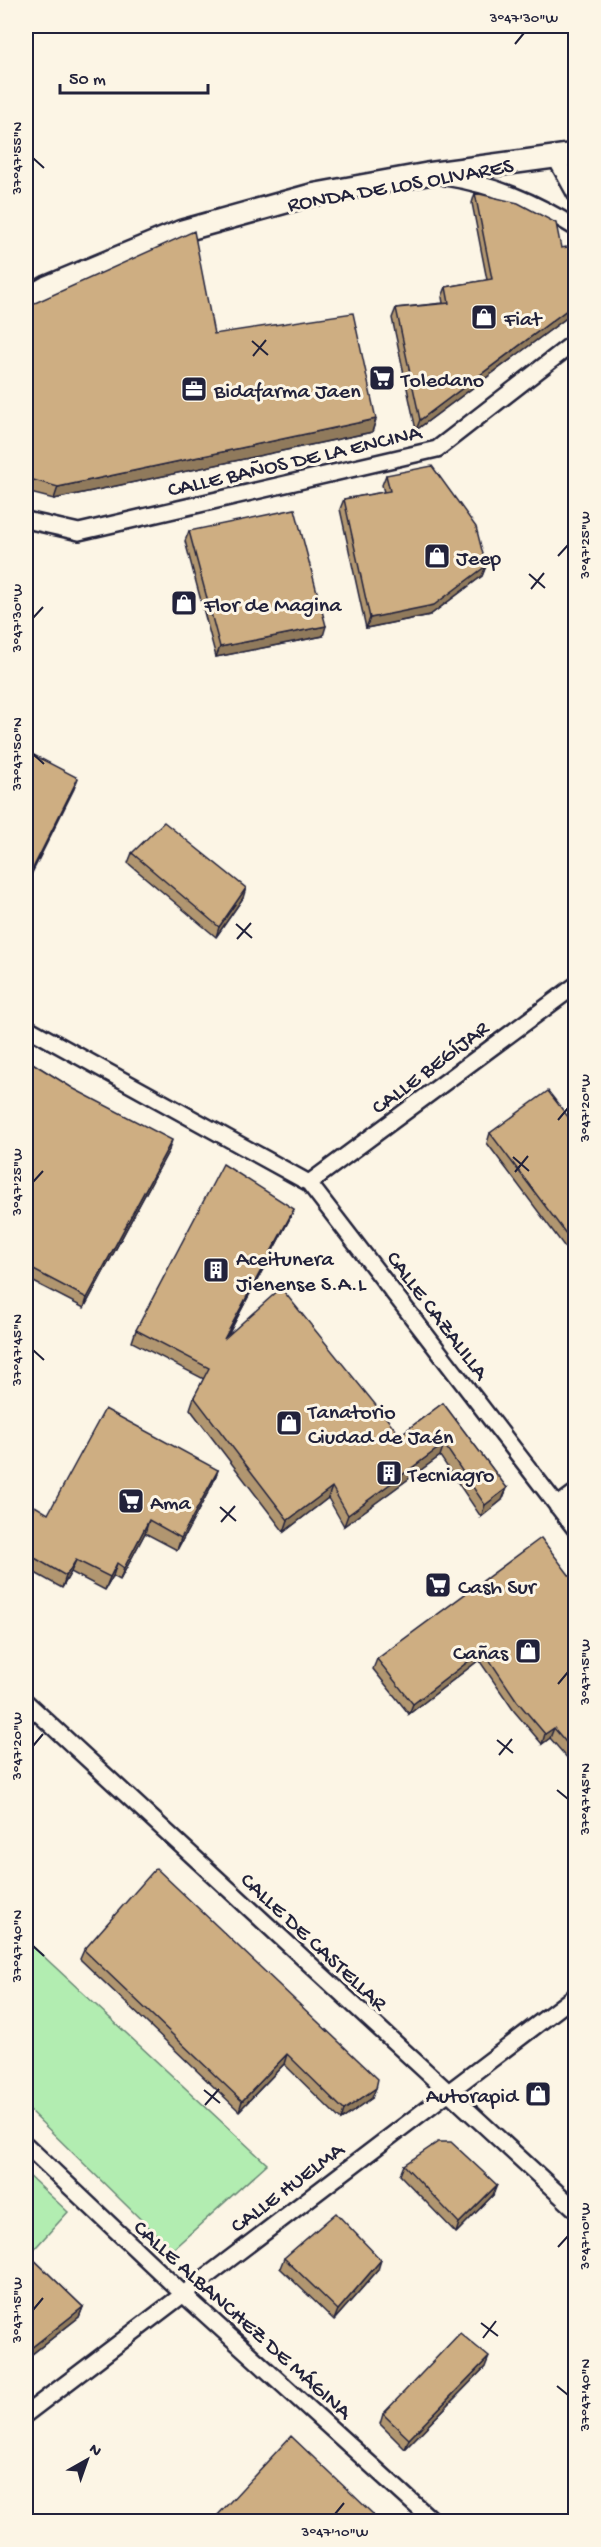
<svg xmlns="http://www.w3.org/2000/svg" width="601" height="2547" viewBox="0 0 601 2547" font-family="'Gochi Hand',sans-serif">
  <style>
    .green { fill: #b2edb1; stroke: #6a8876; stroke-width: 1.5 }
    .lines { fill: none; stroke-linecap: round; stroke-linejoin: round }
    .minor-casing { stroke: #22223b; stroke-width: 20 }
    .secondary-casing { stroke: #22223b; stroke-width: 26 }
    .minor { stroke: #fcf5e5; stroke-width: 15 }
    .secondary { stroke: #fcf5e5; stroke-width: 21 }
    .wall { fill: #b19670; stroke: #22223b; stroke-width: 1.5 }
    .shaded-wall { fill: #907a5b; stroke: #22223b; stroke-width: 1.5 }
    .building { fill: #ceae82; stroke: #22223b; stroke-width: 1.5 }
    .ticks { fill: none; stroke: #22223b; stroke-width: 2 }
    .labels { text-anchor: middle; stroke-width: 6; stroke-linejoin: round; paint-order: stroke }
    .street-label { font-size: 22px; fill: #22223b; stroke: #fcf5e5 }
    .poi-label { font-size: 22px; fill: #22223b; stroke: #fcf5e5; text-anchor: start }
    .neatline { fill: none; stroke: #22223b; stroke-width: 2 }
    .ticks-label { font-size: 15px; text-anchor: middle; fill: #22223b }
  </style>
  <rect width="100%" height="100%" fill="#fcf5e5"/>
  <filter id="ink" filterUnits="userSpaceOnUse"><feTurbulence type="fractalNoise" baseFrequency=".0167" numOctaves="2"/><feDisplacementMap in="SourceGraphic" scale="12" xChannelSelector="R" yChannelSelector="G"/><feConvolveMatrix kernelMatrix="1 2 1 2 8 2 1 2 1" color-interpolation-filters="sRGB"/></filter>
  <g filter="url(#ink)">
    <!-- green -->
    <path class="green" d="M26,1940L267,2164L172,2250L26,2107Z
      M26,2173L68,2212L26,2258Z"/>
    <g class="lines">
      <defs>
        <path id="minor" d="M555,157L576,195
          M445,177C495,185 533,201 576,228
          M26,520L79,532L437,449L576,341
          M26,1027L309,1183L576,1530
          M309,1183L576,985
          M557,1506L576,1492
          M26,1702L576,2210
          M26,2145L182,2293L434,2522
          M26,2414L576,1995"/>
        <path id="secondary" d="M26,299L47,287L182,231L311,195L427,174L576,154"/>
      </defs>
      <!-- minor casing -->
      <use href="#minor" class="minor-casing"/>
      <!-- secondary casing -->
      <use href="#secondary" class="secondary-casing"/>
      <!-- minor -->
      <use href="#minor" class="minor"/>
      <!-- secondary -->
      <use href="#secondary" class="secondary"/>
    </g>
    <!-- wall -->
    <path class="wall" d="M475,193L561,248L576,246V304H572V306L569,316L416,430L392,318L396,308L443,303L442,297L446,287L487,280L472,203Z
      M26,307L214,334L376,419L372,432L54,499L26,492Z
      M386,475L486,566L482,576L430,615L366,628L340,509L344,499L384,492L382,485Z
      M189,531L323,636L216,657L185,541Z
      M132,853L243,898L216,937L128,863Z
      M26,1059L169,1150L84,1308L26,1278Z
      M576,1127V1262L487,1143L490,1133Z
      M294,1209L289,1220L228,1335L400,1435L443,1403L507,1488L502,1500L481,1517L440,1456L344,1526L328,1498L284,1532L190,1409L194,1397L204,1379L132,1342L136,1330Z
      M218,1470L213,1483L177,1550L145,1533L120,1580L113,1576L105,1590L71,1572L62,1588L26,1568V1523L48,1514Z
      M576,1584V1768L550,1738L542,1744L514,1711L479,1660L409,1714L373,1669L377,1659Z
      M84,1950L372,2098L341,2120L284,2064L239,2111L80,1959Z
      M404,2165L493,2195L456,2233L400,2175Z
      M26,2252L83,2307L79,2317L27,2358L26,2356Z
      M284,2258L378,2270L334,2320L280,2268Z
      M485,2367L405,2449L380,2424L383,2414Z
      M217,2516L371,2522H215Z"/>
    <!-- shaded-wall -->
    <path class="shaded-wall" d="M576,294V304L566,305L570,295Z
      M572,306L569,316L416,430L420,420Z
      M376,419L372,432L54,499L58,487Z
      M486,566L482,576L430,615L366,628L370,618Z
      M326,626L323,636L216,657L220,647Z
      M78,778L74,789L26,885V882Z
      M246,888L243,898L216,937L219,927Z
      M172,1140L169,1150L84,1308L87,1298Z
      M294,1209L289,1220L220,1350L224,1339Z
      M444,1444L440,1456L344,1526L348,1515Z
      M218,1470L213,1483L177,1550L181,1538Z
      M332,1487L328,1498L284,1532L288,1520Z
      M507,1488L502,1500L481,1517L485,1505Z
      M149,1520L145,1533L120,1580L124,1568Z
      M76,1560L71,1572L62,1588L66,1576Z
      M117,1563L113,1576L105,1590L110,1577Z
      M483,1650L479,1660L409,1714L413,1704Z
      M554,1728L550,1738L542,1744L545,1734Z
      M287,2054L284,2064L239,2111L242,2101Z
      M376,2088L372,2098L341,2120L344,2110Z
      M497,2185L493,2195L456,2233L459,2223Z
      M381,2260L378,2270L334,2320L338,2310Z
      M83,2307L79,2317L27,2358L31,2348Z
      M489,2357L485,2367L405,2449L409,2439Z
      M373,2514L371,2522H366Z"/>
    <!-- building -->
    <path class="building" d="M475,193L518,203L556,223L561,248L576,246V294L570,295L572,306L420,420L396,308L449,303L446,287L492,279Z
      M194,231L214,334L353,313L376,419L58,487L26,478V307Z
      M432,466L476,527L486,566L434,605L370,618L344,499L390,491L386,475Z
      M295,509L326,626L220,647L189,531Z
      M26,751L78,778L26,882Z
      M164,822L246,888L219,927L132,853Z
      M26,1059L74,1089L172,1140L87,1298L26,1266Z
      M548,1091L576,1127V1247L490,1133Z
      M223,1164L294,1209L224,1339L281,1288L400,1435L443,1403L507,1488L485,1505L444,1444L348,1515L332,1487L288,1520L194,1397L209,1368L136,1330Z
      M105,1409L218,1470L181,1538L149,1520L124,1568L117,1563L110,1577L76,1560L66,1576L26,1553V1523L35,1506L48,1514Z
      M541,1538L576,1584V1754L554,1728L545,1734L517,1701L483,1650L413,1704L377,1659Z
      M156,1868L378,2079L376,2088L344,2110L287,2054L242,2101L84,1950Z
      M438,2142H451L497,2185L459,2223L404,2165Z
      M336,2213L381,2260L338,2310L284,2258Z
      M26,2252L83,2307L31,2348L26,2343Z
      M460,2333L489,2357L409,2439L383,2414Z
      M291,2436L373,2514L366,2522H224L217,2516Z"/>
  </g>
  <!-- ticks -->
  <path class="ticks" d="M515,44L524,33M33,158L44,168M252,341L268,355M253,356L266,340M558,556L568,545M529,574L545,588M531,589L544,573M33,618L43,607M33,754L44,764M236,924L252,938M237,939L251,923M558,1120L568,1108M513,1157L529,1171M515,1172L528,1156M33,1182L43,1171M33,1350L44,1360M220,1507L236,1521M221,1522L235,1506M558,1684L568,1672M497,1740L513,1753M33,1746L43,1734M499,1755L512,1739M557,1790L568,1799M33,1946L44,1956M204,2090L220,2103M205,2105L219,2089M558,2247L568,2236M33,2310L43,2298M481,2323L498,2336M483,2338L496,2321M557,2386L568,2395M335,2514L344,2503"/>
  <!-- icons -->
  <defs>
    <symbol id="shop-square" viewBox="-11 -11 22 22"><rect x="-9" y="-9" width="18" height="18" rx="4" fill="#22223b" stroke="#fcf5e5"/><path d="M-5-2.5h2.3a2.7 3.5 0 0 1 5.4 0H5L5.5 6h-11ZM-1.5-2.5h3a1.5 2.3 0 0 0-3 0Z" fill="#fff"/></symbol>
    <symbol id="supermarket-square" viewBox="-11 -11 22 22"><rect x="-9" y="-9" width="18" height="18" rx="4" fill="#22223b" stroke="#fcf5e5"/><path d="M-6-5.5h2.5l.6 2H6L4.5 2H-2.5L-4.4-4H-6ZM-1.5 3.2a1.3 1.3 0 1 0 .1 0ZM3 3.2a1.3 1.3 0 1 0 .1 0Z" fill="#fff"/></symbol>
    <symbol id="office-square" viewBox="-11 -11 22 22"><rect x="-9" y="-9" width="18" height="18" rx="4" fill="#22223b" stroke="#fcf5e5"/><path d="M-6-3h4V-5.5h4V-3h4V5H-6ZM-1-4.5V-3h2v-1.5ZM-6 0V1H6V0Z" fill="#fff"/></symbol>
    <symbol id="building-square" viewBox="-11 -11 22 22"><rect x="-9" y="-9" width="18" height="18" rx="4" fill="#22223b" stroke="#fcf5e5"/><path d="M-4-6H4V6H1V3H-1V6H-4ZM-2.5-4.3h1.7v1.8h-1.7ZM.8-4.3h1.7v1.8H.8ZM-2.5-1h1.7V.8h-1.7ZM.8-1h1.7V.8H.8Z" fill="#fff"/></symbol>
  </defs>
  <g fill-rule="evenodd">
    <use href="#shop-square" x="469" y="302" width="30" height="30"/>
    <use href="#supermarket-square" x="367" y="363" width="30" height="30"/>
    <use href="#office-square" x="179" y="374" width="30" height="30"/>
    <use href="#shop-square" x="422" y="541" width="30" height="30"/>
    <use href="#shop-square" x="169" y="588" width="30" height="30"/>
    <use href="#building-square" x="201" y="1255" width="30" height="30"/>
    <use href="#shop-square" x="274" y="1408" width="30" height="30"/>
    <use href="#building-square" x="374" y="1458" width="30" height="30"/>
    <use href="#supermarket-square" x="116" y="1486" width="30" height="30"/>
    <use href="#supermarket-square" x="423" y="1570" width="30" height="30"/>
    <use href="#shop-square" x="513" y="1636" width="30" height="30"/>
    <use href="#shop-square" x="523" y="2079" width="30" height="30"/>
  </g>
  <g class="labels">
    <!-- street labels -->
    <g class="street-label">
      <text transform="translate(400 183) rotate(-10)" y="8">RONDA DE LOS OLIVARES</text>
      <text transform="translate(294 459) rotate(-13)" y="8">CALLE BAÑOS DE LA ENCINA</text>
      <text transform="translate(429 1066) rotate(-37)" y="8">CALLE BEGÍJAR</text>
      <text transform="translate(439 1314) rotate(53)" y="8">CALLE CAZALILLA</text>
      <text transform="translate(315 1940) rotate(43)" y="8">CALLE DE CASTELLAR</text>
      <text transform="translate(286 2186) rotate(-37)" y="8">CALLE HUELMA</text>
      <text transform="translate(244 2318) rotate(42)" y="8">CALLE ALBANCHEZ DE MÁGINA</text>
    </g>
    <!-- poi labels -->
    <g class="poi-label">
      <text x="504" y="325">Fiat</text>
      <text x="401" y="386">Toledano</text>
      <text x="214" y="397">Bidafarma Jaen</text>
      <text x="456" y="564">Jeep</text>
      <text x="204" y="611">Flor de Magina</text>
      <text x="236" y="1265">Aceitunera<tspan x="236" dy="25">Jienense S.A.L</tspan></text>
      <text x="308" y="1418">Tanatorio<tspan x="308" dy="25">Ciudad de Jaén</tspan></text>
      <text x="408" y="1481">Tecniagro</text>
      <text x="150" y="1509">Ama</text>
      <text x="458" y="1593">Cash Sur</text>
      <text x="508" y="1659" text-anchor="end">Cañas</text>
      <text x="518" y="2102" text-anchor="end">Autorapid</text>
    </g>
  </g>
  <!-- margin -->
  <rect width="601" height="2547" fill="none" stroke="#fcf5e5" stroke-width="66"/>
  <!-- north arrow -->
  <g transform="translate(87 2460) rotate(40)" stroke="#fcf5e5" stroke-width="4.5" paint-order="stroke">
  <path d="M0-4.5L10 22L0 15L-10 22Z" fill="#22223b"/>
  <text y="-9" font-size="16" font-weight="bold" text-anchor="middle" fill="#22223b">N</text>
  </g>
  <!-- scale -->
  <path d="M60 84v9h148v-9" fill="none" stroke="#22223b" stroke-width="3"/>
  <text x="69" y="84" font-size="18" fill="#22223b" stroke="#fcf5e5" stroke-width="4.5" paint-order="stroke">50 m</text>
  <rect x="33" y="33" width="535" height="2481" class="neatline"/>
  <g class="ticks-label">
    <text x="524" y="22">3°47'30"W</text>
    <text transform="translate(16 158) rotate(-90)" y="5">37°47'55"N</text>
    <text transform="translate(584 545) rotate(-90)" y="5">3°47'25"W</text>
    <text transform="translate(16 618) rotate(-90)" y="5">3°47'30"W</text>
    <text transform="translate(16 754) rotate(-90)" y="5">37°47'50"N</text>
    <text transform="translate(584 1108) rotate(-90)" y="5">3°47'20"W</text>
    <text transform="translate(16 1182) rotate(-90)" y="5">3°47'25"W</text>
    <text transform="translate(16 1350) rotate(-90)" y="5">37°47'45"N</text>
    <text transform="translate(584 1672) rotate(-90)" y="5">3°47'15"W</text>
    <text transform="translate(16 1746) rotate(-90)" y="5">3°47'20"W</text>
    <text transform="translate(584 1799) rotate(-90)" y="5">37°47'45"N</text>
    <text transform="translate(16 1946) rotate(-90)" y="5">37°47'40"N</text>
    <text transform="translate(584 2236) rotate(-90)" y="5">3°47'10"W</text>
    <text transform="translate(16 2310) rotate(-90)" y="5">3°47'15"W</text>
    <text transform="translate(584 2395) rotate(-90)" y="5">37°47'40"N</text>
    <text x="335" y="2536">3°47'10"W</text>
  </g>
</svg>
